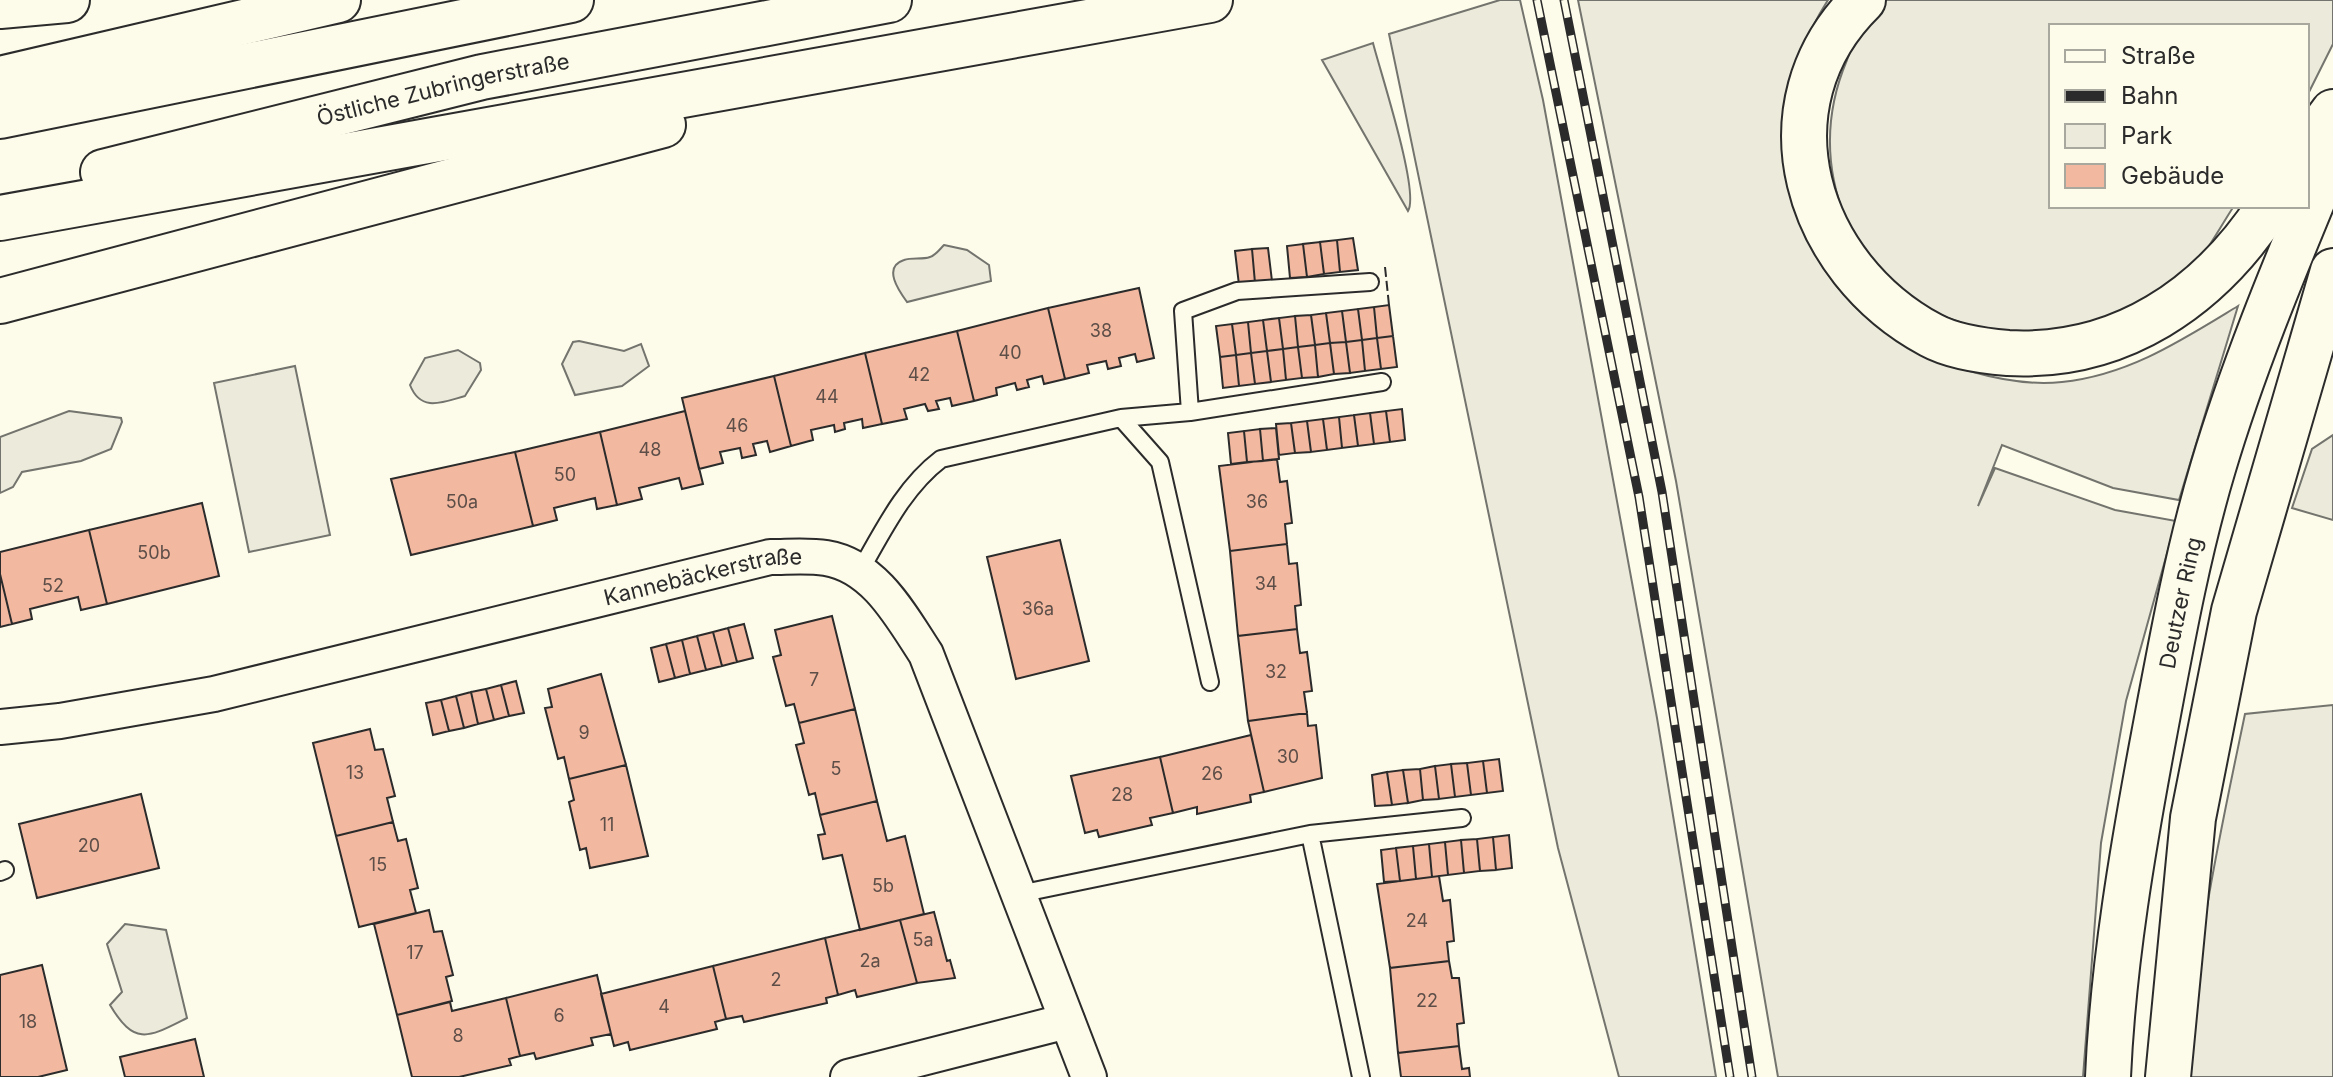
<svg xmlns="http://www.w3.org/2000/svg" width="2333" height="1077" viewBox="0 0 2333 1077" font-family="Inter,sans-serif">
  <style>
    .green { fill: #ecebdb; stroke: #74746e; stroke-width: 2 }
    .building { fill: #f2b8a0; stroke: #2b2b2b; stroke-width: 2 }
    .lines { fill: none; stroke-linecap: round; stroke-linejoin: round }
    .lane-casing { stroke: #2b2b2b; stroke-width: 20 }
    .street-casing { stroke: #2b2b2b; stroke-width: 38 }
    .highway-casing { stroke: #2b2b2b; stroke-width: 48 }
    .lane { stroke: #fdfbea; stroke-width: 16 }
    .street { stroke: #fdfbea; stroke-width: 34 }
    .highway { stroke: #fdfbea; stroke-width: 44 }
    .rail-casing { stroke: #2b2b2b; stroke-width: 9 }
    .rail { stroke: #fdfbea; stroke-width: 6; stroke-dasharray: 18; stroke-linecap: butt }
    .fence { stroke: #2b2b2b; stroke-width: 2; stroke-dasharray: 10 4; stroke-linecap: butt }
    .labels { text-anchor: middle; stroke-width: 6; stroke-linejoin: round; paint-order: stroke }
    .number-label { font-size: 18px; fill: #5d4e48 }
    .street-label { font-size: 22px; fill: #2b2b2b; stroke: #fdfbea }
  </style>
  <rect width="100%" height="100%" fill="#fdfbea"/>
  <!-- green -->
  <path class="green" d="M1500,0H1520L1543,100L1657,718L1716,1077H1619L1558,848L1389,34Z
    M1578,0H1828C1734,146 1803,329 1973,372C2001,380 2032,385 2062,382C2129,375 2182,340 2238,306L2179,500L2113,488L2002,445L1978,506L1995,468L2115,510L2176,521L2126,701L2101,843L2083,1077H1778L1676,481Z
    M1886,0H2333V44L2307,96V26H2051V206H2234C2220,227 2207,253 2190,271C2118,348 1974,355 1895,286C1829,228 1814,138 1847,60C1851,49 1855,36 1861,26C1868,17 1878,8 1886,0Z
    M1373,43C1380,71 1420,192 1408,211L1322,60Z
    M944,245L967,250L989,265L991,281L907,302C899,291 882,267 904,260C912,257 922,260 930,257C935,256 940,249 944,245Z
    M579,341L624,351L641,344L649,366L622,386L575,395L562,364L573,342Z
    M458,350L480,363L481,370L465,396C443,402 421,413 410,385L425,358Z
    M295,366L330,535L249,552L214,383Z
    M69,411L121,418L122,422L111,449L81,461L22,472L13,487L0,493V437Z
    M2333,435V520L2292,508L2312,449Z
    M2333,705V1077H2189C2193,954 2220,834 2245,714Z
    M125,924L166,930L187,1018C149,1037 135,1047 110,1005L122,992L107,944Z"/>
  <!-- building -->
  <path class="building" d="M1353,238L1358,270L1340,272L1337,240Z
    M1337,240L1340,272L1324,274L1320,242Z
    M1320,242L1324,274L1307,277L1303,244Z
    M1303,244L1307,277L1290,278L1287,246Z
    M1268,248L1272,281L1255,283L1252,249Z
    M1252,249L1255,283L1239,285L1235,251Z
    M1139,288L1154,358L1137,362L1135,354L1119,358L1121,366L1108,369L1106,361L1087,365L1089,373L1065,379L1048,308Z
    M1389,305L1393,336L1377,338L1374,307Z
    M1374,307L1377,338L1362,340L1358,309Z
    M1048,308L1065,379L1044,384L1042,376L1027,380L1029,387L1017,390L1015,383L996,388L997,395L974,401L957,331Z
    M1358,309L1362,340L1346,342L1342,311Z
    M1342,311L1346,342L1330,343L1326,313Z
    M1326,313L1330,343L1315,345L1311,315Z
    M1311,315L1315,345L1298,347L1295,316Z
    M1295,316L1298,347L1283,349L1279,318Z
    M1279,318L1283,349L1267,351L1263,320Z
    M1263,320L1267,351L1251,353L1248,322Z
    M1248,322L1251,353L1236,355L1232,324Z
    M1232,324L1236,355L1220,357L1216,326Z
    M957,331L974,401L952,406L950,398L936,401L939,409L928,411L925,404L904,409L907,419L882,424L865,353Z
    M1393,336L1397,367L1381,369L1377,338Z
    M1377,338L1381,369L1365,371L1362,340Z
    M1362,340L1365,371L1350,373L1346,342Z
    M1346,342L1350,373L1334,374L1330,343Z
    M1330,343L1334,374L1318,377L1315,345Z
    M1315,345L1318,377L1302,378L1298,347Z
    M1298,347L1302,378L1286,380L1283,349Z
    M1283,349L1286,380L1271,382L1267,351Z
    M1267,351L1271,382L1255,384L1251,353Z
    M865,353L882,424L863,428L862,419L844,423L845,429L835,432L834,425L811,430L813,440L791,446L774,376Z
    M1251,353L1255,384L1239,386L1236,355Z
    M1236,355L1239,386L1223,388L1220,357Z
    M774,376L791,446L770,452L767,441L753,444L756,455L742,458L740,448L720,452L723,463L699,469L682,398Z
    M1402,409L1405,440L1390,442L1386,411Z
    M685,411L703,484L682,489L679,478L639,488L642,499L617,505L600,432Z
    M1386,411L1390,442L1374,444L1370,413Z
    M1370,413L1374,444L1358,446L1354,415Z
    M1354,415L1358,446L1342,448L1339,417Z
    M1339,417L1342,448L1327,450L1323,419Z
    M1323,419L1327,450L1311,452L1307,421Z
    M1307,421L1311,452L1295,453L1291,423Z
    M1291,423L1295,453L1279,455L1276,424Z
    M1276,428L1279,459L1263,461L1260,429Z
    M1260,429L1263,461L1247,462L1244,431Z
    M1244,431L1247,462L1231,464L1228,433Z
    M600,432L617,505L597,509L595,498L554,508L557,520L533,526L515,452Z
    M515,452L533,526L411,555L391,479Z
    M1277,459L1280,482L1287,481L1292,523L1285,524L1287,544L1230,551L1219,466Z
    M202,503L219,576L107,604L89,530Z
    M89,530L107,604L81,610L78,597L30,609L32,619L12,624L0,574V552Z
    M1060,540L1089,661L1016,679L987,557Z
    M1287,544L1289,564L1297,563L1301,605L1295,606L1297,629L1238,636L1230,551Z
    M0,574L12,624L0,627Z
    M832,616L855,709L799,723L794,704L786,706L773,657L781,655L775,630Z
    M744,624L753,658L737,662L728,628Z
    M728,628L737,662L722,666L713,632Z
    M1297,629L1300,653L1307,652L1312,691L1304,692L1307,713L1248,721L1238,636Z
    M713,632L722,666L706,670L697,636Z
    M697,636L706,670L690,674L682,640Z
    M682,640L690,674L675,678L666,644Z
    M666,644L675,678L659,682L651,648Z
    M601,674L626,765L569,779L564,757L558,759L545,708L552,707L548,689Z
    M516,681L524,713L509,716L501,685Z
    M501,685L509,716L494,720L486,689Z
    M486,689L494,720L478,724L471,692Z
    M471,692L478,724L464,728L456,696Z
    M456,696L464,728L449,731L441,700Z
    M441,700L449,731L433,735L426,703Z
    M855,709L877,801L820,815L815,793L809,795L796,745L804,743L799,723Z
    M1307,713L1308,726L1316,725L1322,778L1264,792L1248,721Z
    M370,729L375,750L383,749L395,796L387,798L393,822L336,836L313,743Z
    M1251,735L1264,792L1250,795L1251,802L1197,814V807L1173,813L1160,757Z
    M1160,757L1173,813L1150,818L1152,825L1099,837L1097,830L1085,833L1071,776Z
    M1499,759L1503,791L1487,793L1483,761Z
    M1483,761L1487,793L1471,795L1467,763Z
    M1467,763L1471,795L1455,797L1451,764Z
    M1451,764L1455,797L1439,799L1435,766Z
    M626,765L648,856L590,868L586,848L580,850L569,802L574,800L569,779Z
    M1435,766L1439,799L1423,800L1420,769Z
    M1420,769L1423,800L1408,803L1403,770Z
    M1403,770L1408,803L1392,805L1387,772Z
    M1387,772L1392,805L1375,806L1372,775Z
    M141,794L159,868L37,898L19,824Z
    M877,801L887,841L905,836L924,914L860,930L842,855L823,859L818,835L825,834L820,815Z
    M393,822L398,841L406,839L418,888L410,890L416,913L359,927L336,836Z
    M1509,835L1512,868L1496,870L1493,837Z
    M1493,837L1496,870L1480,871L1477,839Z
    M1477,839L1480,871L1464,873L1461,840Z
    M1461,840L1464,873L1448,875L1445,842Z
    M1445,842L1448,875L1432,877L1429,844Z
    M1429,844L1432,877L1416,879L1413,846Z
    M1413,846L1416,879L1400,881L1396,848Z
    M1396,848L1400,881L1384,882L1381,850Z
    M1439,876L1443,901L1450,900L1454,941L1447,942L1449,961L1390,968L1377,884Z
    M429,910L434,932L442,931L453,975L446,977L452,1001L397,1015L374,924Z
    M934,912L947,961L950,960L955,978L917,983L900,920Z
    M900,920L917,983L857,997L855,990L838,995L825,938Z
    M825,938L838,995L826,998L827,1003L744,1022L742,1016L726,1019L713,966Z
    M1449,961L1452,978H1459L1464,1023L1457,1024L1459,1046L1398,1053L1390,968Z
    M42,965L67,1070L38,1077H0V975Z
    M713,966L726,1019L715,1022L717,1029L630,1050L628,1042L614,1046L601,994Z
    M597,975L611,1034L591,1038L593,1045L536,1059L534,1053L520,1056L506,998Z
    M506,998L520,1056L509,1059L511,1065L459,1077H412L397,1015L450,1002L452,1011Z
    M195,1039L204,1077H125L120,1057Z
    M1459,1046L1462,1069L1469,1068L1470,1077H1401L1398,1053Z"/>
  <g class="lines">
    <defs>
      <path id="lane" d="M1190,412L1382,382
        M1121,418L1190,412L1183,311L1237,291L1370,282
        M860,571C883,531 904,487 941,459L1121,418L1160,462L1210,682
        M1310,834L1462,818
        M0,872L5,870
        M1019,894L1310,834L1361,1077"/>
      <g id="street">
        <path id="s1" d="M0,727L60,721L214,694L770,557C788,557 808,555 826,558C875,566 901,616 926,654L1089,1077"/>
        <path d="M848,1077L1067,1021"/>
      </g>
      <g id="highway">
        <path d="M1863,0C1755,106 1806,268 1931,335C1953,347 1983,351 2008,353C2120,359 2209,298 2269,206"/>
        <path d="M0,6L67,0"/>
        <path d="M0,79L338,0"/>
        <path d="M0,116L571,0"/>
        <path d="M2307,147L2333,112"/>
        <path id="s2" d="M103,172L482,77L889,0"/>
        <path d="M0,218L1210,0"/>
        <path d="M0,301L663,125"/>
        <path id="s3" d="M2108,1077C2113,963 2133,847 2154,735C2171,645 2187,555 2213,468C2245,360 2290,255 2333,151"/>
        <path d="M2168,1077L2193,818L2234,611L2333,271"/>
      </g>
    </defs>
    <!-- lane casing -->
    <use href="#lane" class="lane-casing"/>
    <!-- street casing -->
    <use href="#street" class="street-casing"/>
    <!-- highway casing -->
    <use href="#highway" class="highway-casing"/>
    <!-- lane -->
    <use href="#lane" class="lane"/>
    <!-- street -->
    <use href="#street" class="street"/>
    <!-- highway -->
    <use href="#highway" class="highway"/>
    <defs>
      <path id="rail" d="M1537,0L1639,497L1730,1077
        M1564,0L1662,492L1752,1077"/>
    </defs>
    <!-- rail casing -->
    <use href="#rail" class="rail-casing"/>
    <!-- rail -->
    <use href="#rail" class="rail"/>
    <!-- fence -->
    <path class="fence" d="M1385,267L1389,305"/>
  </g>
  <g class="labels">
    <!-- number labels -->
    <g class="number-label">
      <text x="1101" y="337">38</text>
      <text x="1010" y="359">40</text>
      <text x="919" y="381">42</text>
      <text x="827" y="403">44</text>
      <text x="737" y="432">46</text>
      <text x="650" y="456">48</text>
      <text x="565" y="481">50</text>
      <text x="462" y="508">50a</text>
      <text x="1257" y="508">36</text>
      <text x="154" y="559">50b</text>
      <text x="1266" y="590">34</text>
      <text x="53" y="592">52</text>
      <text x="1038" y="615">36a</text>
      <text x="1276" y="678">32</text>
      <text x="814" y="686">7</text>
      <text x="584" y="739">9</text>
      <text x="1288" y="763">30</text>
      <text x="836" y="775">5</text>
      <text x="355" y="779">13</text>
      <text x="1212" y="780">26</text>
      <text x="1122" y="801">28</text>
      <text x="607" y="831">11</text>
      <text x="89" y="852">20</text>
      <text x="378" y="871">15</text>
      <text x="883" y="892">5b</text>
      <text x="1417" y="927">24</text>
      <text x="923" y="946">5a</text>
      <text x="415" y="959">17</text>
      <text x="870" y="967">2a</text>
      <text x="776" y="986">2</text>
      <text x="1427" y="1007">22</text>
      <text x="664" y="1013">4</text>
      <text x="559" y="1022">6</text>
      <text x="28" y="1028">18</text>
      <text x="458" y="1042">8</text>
    </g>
    <!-- street labels -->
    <g class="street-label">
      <text dy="8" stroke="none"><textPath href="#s2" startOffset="350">Östliche Zubringerstraße</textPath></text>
      <text dy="8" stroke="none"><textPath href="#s1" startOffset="720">Kannebäckerstraße</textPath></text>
      <text dy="8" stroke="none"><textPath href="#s3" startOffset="480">Deutzer Ring</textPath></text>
    </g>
  </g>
  <!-- legend -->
  <rect x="2049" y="24" width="260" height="184" fill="#fdfbea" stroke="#a9a89e" stroke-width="2"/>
  <rect x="2065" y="50" width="40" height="12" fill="#fdfbea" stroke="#a9a89e" stroke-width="2"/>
  <text x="2121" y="64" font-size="24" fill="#2b2b2b">Straße</text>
  <rect x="2065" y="90" width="40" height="12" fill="#2b2b2b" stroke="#a9a89e" stroke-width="2"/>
  <text x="2121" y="104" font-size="24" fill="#2b2b2b">Bahn</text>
  <rect x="2065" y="124" width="40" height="24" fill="#ecebdb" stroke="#a9a89e" stroke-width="2"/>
  <text x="2121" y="144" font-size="24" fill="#2b2b2b">Park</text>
  <rect x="2065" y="164" width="40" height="24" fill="#f2b8a0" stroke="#a9a89e" stroke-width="2"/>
  <text x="2121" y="184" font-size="24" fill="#2b2b2b">Gebäude</text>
</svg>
